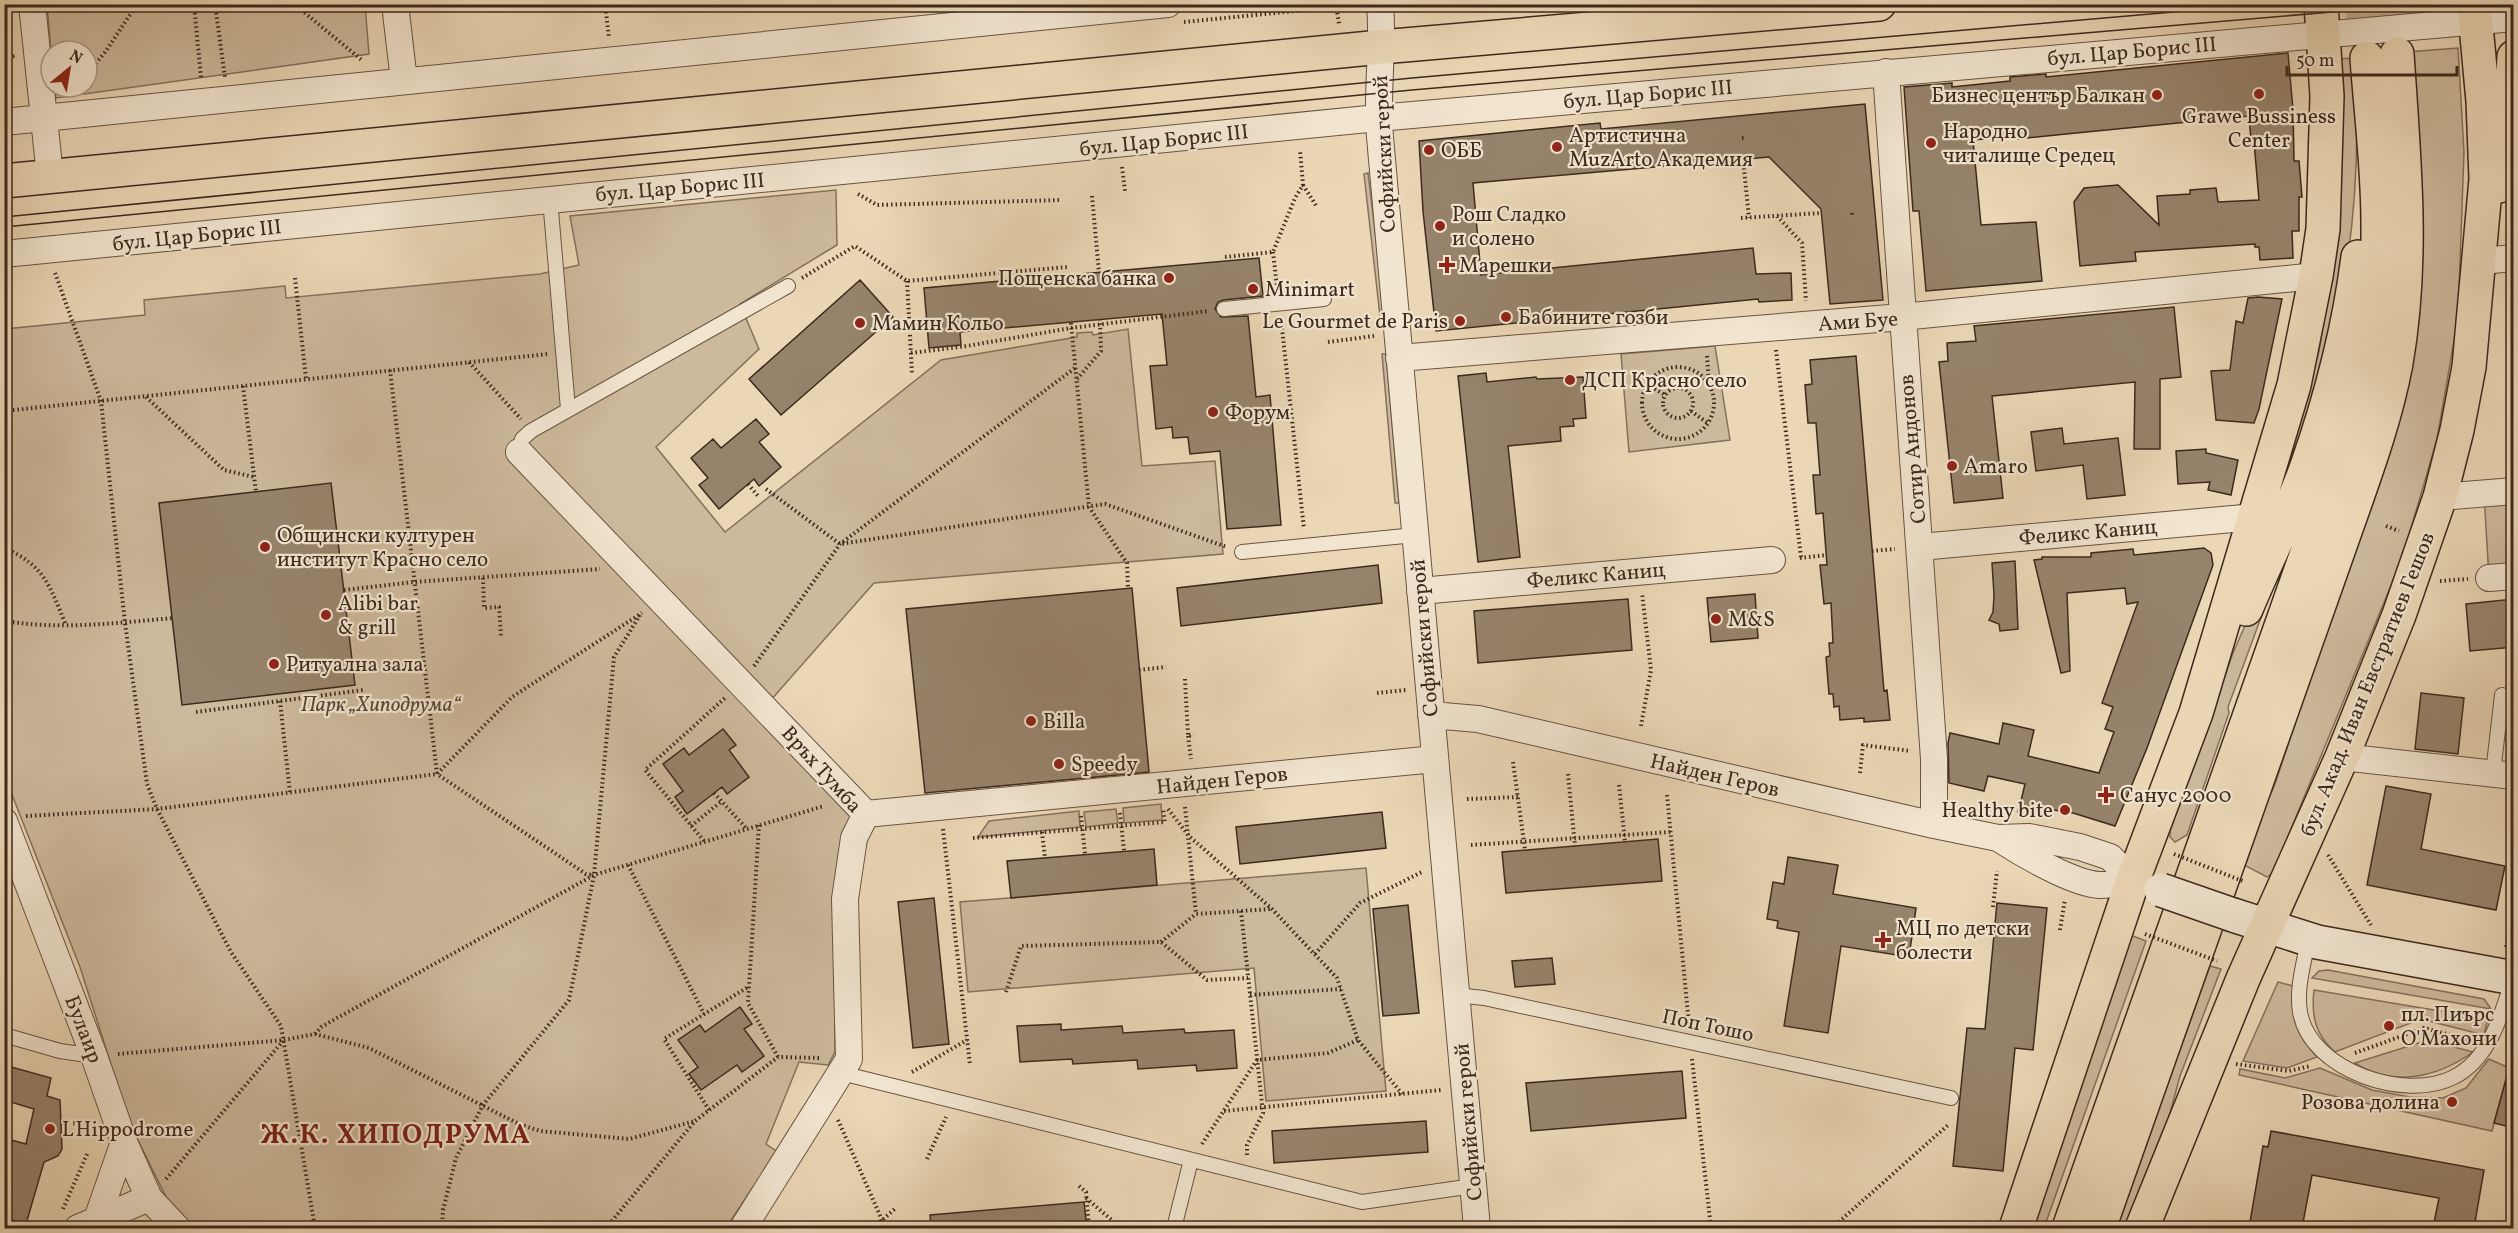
<svg xmlns="http://www.w3.org/2000/svg" width="2518" height="1233" viewBox="0 0 2518 1233" font-family="Vollkorn,serif">
  <style>
    .green { fill: #cdb99c; stroke: #85715c; stroke-width: 1.5 }
    .building { fill: #97836c; stroke: #3d291c; stroke-width: 1.5 }
    .lines { fill: none; stroke-linecap: round; stroke-linejoin: round }
    .primary-tunnel { stroke: #c8b497; stroke-width: 33; stroke-dasharray: 33 16; stroke-linecap: butt }
    .lane-casing { stroke: #685442; stroke-width: 16 }
    .street-casing { stroke: #685442; stroke-width: 28 }
    .secondary-casing { stroke: #3d291c; stroke-width: 36 }
    .primary-casing { stroke: #3d291c; stroke-width: 36 }
    .path { stroke: #3d291c; stroke-width: 4; stroke-dasharray: 1.5 3; stroke-linecap: butt }
    .lane { stroke: #f2e5d0; stroke-width: 14 }
    .street { stroke: #f2e5d0; stroke-width: 26 }
    .secondary { stroke: #f2e5d0; stroke-width: 33 }
    .primary { stroke: #ebd7b6; stroke-width: 33 }
    .tram { stroke: #3d291c; stroke-width: 1.5 }
    .secondary-bridge-casing { stroke: #3d291c; stroke-width: 36; stroke-linecap: butt }
    .path-bridge { stroke: #3d291c; stroke-width: 4; stroke-dasharray: 1.5 3; stroke-linecap: butt }
    .secondary-bridge { stroke: #f2e5d0; stroke-width: 33 }
    .poi-dot { fill: #8f2418; stroke: #f2e5d0; stroke-width: 2 }
    .labels { text-anchor: middle; stroke-width: 4.5; stroke-linejoin: round; paint-order: stroke }
    .street-label { font-size: 21px; fill: #3d291c; stroke: #f2e5d0 }
    .poi-label { font-size: 21px; fill: #3d291c; stroke: #f2e5d0; text-anchor: start }
    .park-label { font-size: 21px; font-style: italic; fill: #5a4636; stroke: #f2e5d0 }
    .district-label { font-size: 27px; font-weight: bold; letter-spacing: 1.5px; fill: #7a1f14; stroke: #f2e5d0 }
  </style>
  <rect width="100%" height="100%" fill="#ebd7b6"/>
  <filter id="stains"><feTurbulence type="fractalNoise" baseFrequency=".00333" numOctaves="4"/><feColorMatrix values="0 0 0 0 .2 0 0 0 0 .09 0 0 0 0 .02 0 0 0 .5 -.17"/></filter>
  <radialGradient id="worn" r=".72"><stop offset=".6" stop-color="#630" stop-opacity="0"/><stop offset="1" stop-color="#630" stop-opacity=".3"/></radialGradient>
  <!-- green -->
  <path class="green" d="M47,5H365L369,54L56,98L55,87H87V51H51Z
    M2458,48L2464,152L2458,318L2437,439L2403,556L2273,873L2267,877L2240,863L2275,784L2349,561L2406,52Z
    M2354,58C2363,174 2350,289 2316,401C2302,448 2278,495 2260,541L2294,441L2319,351L2329,288L2339,59Z
    M1368,173L1385,315L1380,316L1364,174Z
    M836,190L837,245L740,304L759,349L656,447L725,532L941,360L1077,337V333L1092,332L1093,335L1128,329L1142,466L1215,461L1223,554L874,583L756,717L851,816L834,896L835,1052L828,1065L799,1062L766,1144L779,1153L753,1187L726,1228H194L170,1205L130,1124L80,967L5,777V329L145,315L144,300L285,286L286,298L540,274L579,265L570,216Z
    M1715,346L1730,440L1629,452L1621,354Z
    M1382,354H1386L1399,503H1395Z
    M2513,491V576L2489,578L2484,494Z
    M2301,509L2228,707L2229,713L2187,835L2175,842L2170,837V831L2233,653L2295,511Z
    M1161,804L1162,820L1124,823L1123,808Z
    M1116,809L1118,823L1086,827L1084,812Z
    M1079,811L1080,827L978,837L989,821Z
    M1366,868L1386,1091L1266,1101L1254,968L968,992L960,902Z
    M2125,933L2146,941L2044,1228H2024Z
    M2210,966L2221,969L2180,1076L2166,1128L2127,1228H2115Z
    M2328,970L2484,999L2491,1009L2312,978L2319,971Z
    M2278,982L2293,986C2292,1018 2298,1032 2317,1057L2287,1068L2243,1061Z
    M2314,990L2488,1019L2484,1035L2421,1019L2335,1052C2315,1035 2311,1015 2314,990Z
    M2428,1040L2473,1052C2438,1077 2393,1088 2355,1063Z
    M2489,1059L2509,1068L2492,1131L2239,1075L2240,1069L2285,1078L2320,1068L2372,1090L2410,1097L2443,1098L2466,1088Z"/>
  <!-- building -->
  <path class="building" d="M2288,53L2293,110L2294,161H2299L2302,197H2299V231H2292L2293,258L2260,260L2259,247H2255V244L2135,252L2136,261L2080,266L2074,202L2084,188L2118,185L2159,225L2157,196L2190,194V190L2216,188L2218,202L2259,200L2254,142L2251,140L2249,116L2066,134L2016,139L2015,136L1973,140L1981,225L2036,222L2042,281L1926,291L1919,211H1913L1904,87L1952,83V87L2010,81V77L2046,74V77Z
    M1865,104L1883,300L1830,304L1821,209L1769,157L1473,183L1481,275L1753,248L1756,274L1791,273L1792,300L1759,302L1758,299L1436,331L1423,211L1419,141L1600,123L1601,129Z
    M1259,258L1263,296L1223,300L1218,302L1215,309L1221,317L1248,316L1256,397L1270,395L1281,525L1227,529L1220,451L1190,454L1188,437L1173,438L1172,427L1156,429L1150,366L1167,365L1162,314L960,332L961,345L929,348L924,288Z
    M860,280L893,317L781,415L749,379Z
    M2258,297L2282,299L2259,409L2254,423L2216,420L2211,371L2230,370L2236,321L2243,323L2248,298Z
    M2174,307L2181,377L2160,379V449H2134L2135,382L1992,396L2003,498L1954,503L1939,362L1948,361L1947,343L1976,341L1974,326Z
    M1856,356L1884,691L1887,690L1890,720L1864,722V718L1840,720L1839,706L1834,707L1833,694H1829L1826,657L1830,656L1829,643H1833L1831,603L1824,604L1820,565H1827L1823,513L1816,514L1814,487L1813,475H1820L1816,423H1808L1805,385L1812,384L1810,360Z
    M1486,373L1487,382L1536,377L1537,379L1583,377L1586,418L1573,419L1574,426L1560,427L1561,441L1508,446L1520,557L1478,562L1458,376Z
    M756,419L769,434L759,442L781,467L759,486L754,479L719,509L699,485L708,478L691,458L713,439L721,448Z
    M2062,428L2064,444L2118,438L2125,495L2087,499L2083,465L2036,471L2031,432Z
    M2206,449V453L2238,460L2231,495L2208,490L2210,482L2178,484L2176,451Z
    M331,483L355,685L182,705L159,503Z
    M2204,548L2211,553L2213,565L2147,748L2115,826L2073,813L2020,805L2025,784L1988,776L1984,791L1949,783L1948,743L1950,733L1999,744L2003,723L2034,730L2028,756L2099,773L2114,732L2105,729L2113,707L2102,703L2138,602L2127,604L2125,588L2067,593L2070,671L2061,673L2034,560L2042,559V557H2091V553L2133,549L2134,555Z
    M2015,561L2018,629L2000,631L1999,624L1989,620L1993,612L1994,595L1992,563Z
    M1378,565L1382,603L1181,626L1177,588Z
    M1132,588L1149,772L925,793L906,609Z
    M1755,594L1758,638L1711,642L1707,598Z
    M1628,599L1632,650L1478,663L1474,611Z
    M2514,599V647L2470,651L2466,604Z
    M2421,693L2464,698L2458,754L2415,749Z
    M723,729L736,745L729,750L749,777L727,794L722,787L687,814L675,797L683,791L663,764L684,748L689,755Z
    M2386,786L2431,794L2421,849L2505,866L2496,910L2367,885Z
    M1382,812L1386,848L1240,864L1236,827Z
    M1658,839L1662,881L1506,893L1502,852Z
    M1154,849L1157,885L1011,898L1007,861Z
    M1788,857L1838,865L1833,894L1916,908L1909,957L1841,946L1828,1033L1784,1026L1799,932L1777,928L1778,921L1767,919L1773,882L1784,884Z
    M934,898L949,1044L913,1048L898,902Z
    M1997,903L2047,908L2033,1050L2015,1048L2003,1171L1953,1166L1967,1028L1985,1029Z
    M1408,905L1419,1013L1383,1016L1373,909Z
    M1552,958L1555,984L1515,987L1512,961Z
    M740,1007L752,1024L744,1029L764,1056L742,1072L737,1065L701,1090L689,1074L698,1067L678,1040L700,1025L705,1032Z
    M1061,1024V1030L1122,1026L1123,1033L1184,1029L1185,1033L1234,1030L1237,1068L1197,1071L1196,1065L1138,1069L1137,1060L1073,1064L1072,1059L1020,1062L1017,1026Z
    M4,1065L51,1078L47,1096L60,1100L62,1149L58,1156L44,1162L26,1224L4,1218V1149L7,1139L26,1144L34,1109L4,1100Z
    M1682,1071L1686,1118L1531,1131L1526,1083Z
    M2508,1072L2514,1073V1128L2494,1123Z
    M1426,1121L1428,1152L1274,1163L1272,1131Z
    M2271,1131L2484,1170L2474,1228H2433L2439,1198L2312,1175L2302,1228H2249L2263,1146L2268,1147Z
    M1084,1202L1087,1228H931L930,1215Z"/>
  <g class="lines">
    <!-- primary-tunnel -->
    <path class="primary-tunnel" d="M2362,4L2367,58
      M2392,4L2397,54"/>
    <defs>
      <path id="lane" d="M550,199L568,409
        M1224,309L1324,299
        M519,452L522,439L531,431L788,286
        M1242,552L1415,535
        M2493,773L2502,695
        M2308,940C2304,964 2296,988 2300,1012C2310,1071 2406,1102 2454,1077C2490,1059 2502,1013 2513,978
        M1456,995L1484,998L1951,1098
        M4,1035L60,1051L94,1056
        M841,1073L1362,1202L1473,1186
        M1174,1228L1191,1160"/>
      <path id="street" d="M32,4L50,176
        M395,4L404,81
        M1380,4C1384,49 1376,92 1380,137L1477,1228
        M1886,72L1934,759V825
        M4,122L1168,4
        M4,254L1378,118L2514,18
        M2481,261L2514,258
        M1399,358L1902,317L2316,276
        M519,452L866,814
        M2440,497L2514,491
        M1920,547L2255,517
        M2489,578L2514,576
        M1420,591L1772,560
        M1431,715L1478,719L1934,825L1998,838L2029,837L2080,847L2110,857L2133,880
        M2342,757L2514,776
        M866,814L1435,759
        M4,821L94,1056L124,1142L149,1198L177,1228
        M1998,838C2021,853 2073,884 2100,885C2111,885 2123,882 2133,880
        M96,1222L124,1142
        M78,1228L149,1198
        M743,1228L849,1059L845,899L854,838L866,814"/>
      <path id="secondary" d="M2233,915L2317,942L2514,978"/>
      <path id="primary" d="M4,181L1381,47L1879,4
        M2499,186L2509,141L2514,57
        M2246,609C2266,561 2290,514 2307,466C2331,398 2349,328 2358,257
        M2016,1228L2133,880L2196,713L2294,385L2316,276L2323,229L2327,96L2321,4
        M2069,1228L2345,445C2366,372 2379,299 2378,223C2378,168 2371,113 2367,58
        M2099,1228L2349,520C2367,469 2386,417 2396,363C2414,260 2404,158 2397,54
        M2142,1228L2243,979L2342,757L2399,615L2440,497L2457,430L2469,367L2486,179L2483,101L2474,4"/>
    </defs>
    <!-- lane casing -->
    <use href="#lane" class="lane-casing"/>
    <!-- street casing -->
    <use href="#street" class="street-casing"/>
    <!-- secondary casing -->
    <use href="#secondary" class="secondary-casing"/>
    <!-- primary casing -->
    <use href="#primary" class="primary-casing"/>
    <!-- path -->
    <path class="path" d="M194,4L201,78
      M215,4L225,78
      M294,4L363,61
      M1336,4L1339,24
      M1407,4L1408,11
      M606,12L609,38
      M1184,22L1356,5
      M4,57L16,56
      M87,74L106,51L137,4
      M1742,138H1744
      M1743,159L1749,218
      M1122,167L1125,191
      M1303,185L1317,207
      M858,194L877,205L1061,200
      M1092,196L1099,273
      M1852,213V217
      M1777,216L1802,243L1806,301
      M1741,218L1821,213
      M1273,252L1277,287
      M1225,257L1273,252L1295,198L1303,185L1300,150
      M55,273L101,401L125,623L147,784L157,809L231,952L281,1026L315,1228
      M295,278L306,379
      M802,278L855,246L907,281L1067,267
      M907,281L912,373
      M1281,319L1304,529
      M1071,323L1089,507L1127,563L1128,588
      M1328,342L1374,336
      M1776,350L1801,557
      M911,353L967,346L1071,328L1209,311
      M1707,356L1709,382
      M469,362L521,419
      M1642 403a36 36 0 1 1 72 0a36 36 0 1 1-72 0Z
      M390,370L437,774L586,874L593,875
      M1077,379L1101,351L1100,320
      M1647,384L1665,395
      M243,386L256,492
      M1663 403a15 15 0 1 1 30 0a15 15 0 1 1-30 0Z
      M146,397L224,470L254,477
      M4,411L548,354
      M1691,411L1709,424
      M748,484L758,496
      M766,489L840,544L1105,504L1227,547
      M2386,526L2399,531
      M4,548C45,565 50,587 66,625
      M1872,551L1895,549
      M1800,558L1826,555
      M483,578L484,608L499,607L501,636
      M2440,581L2468,579
      M344,590L414,582L600,569
      M4,621C60,630 117,623 173,618
      M754,666L840,544L1075,368
      M1139,670L1166,667
      M1185,679L1188,736L1194,735
      M1377,693L1406,690
      M280,701L290,793
      M196,712L363,690
      M1641,726L1651,670L1642,593
      M1188,736L1191,759
      M1513,762L1525,850
      M1860,773L1863,745L1911,751
      M1568,774L1575,846
      M1619,785L1625,842
      M714,793L746,828
      M1667,795L1689,1025
      M1467,799L1518,797
      M1185,807L1196,914L1271,909
      M1168,809L1189,836L1272,909L1337,978L1358,1040L1402,1094
      M2013,809L2019,811
      M1120,813L1124,851
      M26,816L157,809L437,774L512,697L642,613
      M1081,816L1085,854
      M759,825L748,1003L778,1057
      M691,826L722,801
      M943,829L970,1065
      M1042,832L1045,858
      M973,838L1165,822L1163,809
      M704,841L645,770L725,698
      M1471,845L1670,832
      M2328,855L2371,925
      M628,865L704,1014
      M1993,907L1997,871
      M1241,911L1263,1113L1247,1145V1157
      M2060,930L2065,899
      M1161,942L1196,914
      M2506,947L2514,910
      M1315,954L1360,903L1422,872
      M1006,992L1021,946L1161,942L1207,980L1248,978
      M1250,995L1341,989
      M315,1034L321,1027L594,875L824,806
      M2355,1053L2424,1028L2470,1040
      M118,1054L284,1040L315,1034L369,1048L519,1124L540,1131L629,1139L695,1121
      M1692,1059L1711,1228
      M2236,1064L2289,1071L2311,1066
      M912,1072L967,1040
      M709,1110L664,1039L748,987
      M1224,1111L1441,1090
      M838,1120L882,1220L888,1228
      M1202,1144L1257,1060L1328,1053L1358,1040
      M927,1159L946,1117
      M166,1179L283,1041
      M1079,1186L1086,1192L1089,1228
      M1086,1198L1121,1228
      M63,1209L88,1152
      M4,1226L14,1228
      M442,1228L443,1210L456,1158L483,1105L569,1000L594,875L614,657L640,615
      M606,1228L695,1121L778,1057L822,1058
      M873,1228L896,1208
      M1832,1228L1948,1125"/>
    <!-- lane -->
    <use href="#lane" class="lane"/>
    <!-- street -->
    <use href="#street" class="street"/>
    <!-- secondary -->
    <use href="#secondary" class="secondary"/>
    <!-- primary -->
    <use href="#primary" class="primary"/>
    <!-- tram -->
    <path class="tram" d="M4,217L1412,78L2266,4
      M4,227L1412,90L2426,4"/>
    <defs>
      <path id="secondary-bridge" d="M2161,890L2233,915"/>
    </defs>
    <!-- secondary-bridge casing -->
    <use href="#secondary-bridge" class="secondary-bridge-casing"/>
    <!-- path-bridge -->
    <path class="path-bridge" d="M2174,854L2245,882
      M2145,934L2217,961"/>
    <!-- secondary-bridge -->
    <use href="#secondary-bridge" class="secondary-bridge"/>
  </g>
  <!-- markers -->
  <g class="poi-dot">
    <circle cx="2259" cy="94" r="6"/>
    <circle cx="2157" cy="95" r="6"/>
    <circle cx="1931" cy="143" r="6"/>
    <circle cx="1557" cy="147" r="6"/>
    <circle cx="1429" cy="150" r="6"/>
    <circle cx="1440" cy="226" r="6"/>
    <path d="M1444 256h6v6h6v6h-6v6h-6v-6h-6v-6h6z"/>
    <circle cx="1169" cy="278" r="6"/>
    <circle cx="1253" cy="289" r="6"/>
    <circle cx="1506" cy="317" r="6"/>
    <circle cx="1460" cy="321" r="6"/>
    <circle cx="860" cy="323" r="6"/>
    <circle cx="1570" cy="380" r="6"/>
    <circle cx="1213" cy="412" r="6"/>
    <circle cx="1952" cy="466" r="6"/>
    <circle cx="265" cy="547" r="6"/>
    <circle cx="326" cy="615" r="6"/>
    <circle cx="1716" cy="619" r="6"/>
    <circle cx="274" cy="664" r="6"/>
    <circle cx="1031" cy="721" r="6"/>
    <circle cx="1059" cy="764" r="6"/>
    <path d="M2103 786h6v6h6v6h-6v6h-6v-6h-6v-6h6z"/>
    <circle cx="2065" cy="810" r="6"/>
    <path d="M1880 931h6v6h6v6h-6v6h-6v-6h-6v-6h6z"/>
    <circle cx="2389" cy="1026" r="6"/>
    <circle cx="2452" cy="1102" r="6"/>
    <circle cx="50" cy="1129" r="6"/>
  </g>
  <g class="labels">
    <!-- street labels -->
    <g class="street-label">
      <text transform="translate(2132 51) rotate(-5)" y="7">бул. Цар Борис III</text>
      <text transform="translate(1648 94) rotate(-5)" y="7">бул. Цар Борис III</text>
      <text transform="translate(1164 140) rotate(-6)" y="7">бул. Цар Борис III</text>
      <text transform="translate(1384 154) rotate(-93)" y="7">Софийски герой</text>
      <text transform="translate(680 187) rotate(-5)" y="7">бул. Цар Борис III</text>
      <text transform="translate(197 235) rotate(-6)" y="7">бул. Цар Борис III</text>
      <text transform="translate(1858 321) rotate(-4)" y="7">Ами Буе</text>
      <text transform="translate(1912 449) rotate(-95)" y="7">Сотир Андонов</text>
      <text transform="translate(2088 532) rotate(-5)" y="7">Феликс Каниц</text>
      <text transform="translate(1596 575) rotate(-5)" y="7">Феликс Каниц</text>
      <text transform="translate(1424 638) rotate(-95)" y="7">Софийски герой</text>
      <text transform="translate(2367 684) rotate(-68)" y="7">бул. Акад. Иван Евстратиев Гешов</text>
      <text transform="translate(822 769) rotate(48)" y="7">Връх Тумба</text>
      <text transform="translate(1715 775) rotate(13)" y="7">Найден Геров</text>
      <text transform="translate(1222 780) rotate(-6)" y="7">Найден Геров</text>
      <text transform="translate(1708 1025) rotate(12)" y="7">Поп Тошо</text>
      <text transform="translate(84 1029) rotate(69)" y="7">Булаир</text>
      <text transform="translate(1468 1122) rotate(-95)" y="7">Софийски герой</text>
    </g>
    <!-- poi labels -->
    <g class="poi-label">
      <text x="2145" y="102" text-anchor="end">Бизнес център Балкан</text>
      <text x="2259" y="123" text-anchor="middle">Grawe Bussiness<tspan x="2259" dy="24">Center</tspan></text>
      <text x="1943" y="138">Народно<tspan x="1943" dy="24">читалище Средец</tspan></text>
      <text x="1569" y="142">Артистична<tspan x="1569" dy="24">MuzArto Академия</tspan></text>
      <text x="1441" y="157">ОББ</text>
      <text x="1452" y="221">Рош Сладко<tspan x="1452" dy="24">и солено</tspan></text>
      <text x="1459" y="272">Марешки</text>
      <text x="1157" y="285" text-anchor="end">Пощенска банка</text>
      <text x="1265" y="296">Minimart</text>
      <text x="1518" y="324">Бабините гозби</text>
      <text x="1448" y="328" text-anchor="end">Le Gourmet de Paris</text>
      <text x="872" y="330">Мамин Кольо</text>
      <text x="1582" y="387">ДСП Красно село</text>
      <text x="1225" y="419">Форум</text>
      <text x="1964" y="473">Amaro</text>
      <text x="277" y="542">Общински културен<tspan x="277" dy="24">институт Красно село</tspan></text>
      <text x="338" y="610">Alibi bar<tspan x="338" dy="24">&amp; grill</tspan></text>
      <text x="1728" y="626">M&amp;S</text>
      <text x="286" y="671">Ритуална зала</text>
      <text x="1043" y="728">Billa</text>
      <text x="1071" y="771">Speedy</text>
      <text x="2120" y="802">Санус 2000</text>
      <text x="2053" y="817" text-anchor="end">Healthy bite</text>
      <text x="1896" y="935">МЦ по детски<tspan x="1896" dy="24">болести</tspan></text>
      <text x="2401" y="1021">пл. Пиърс<tspan x="2401" dy="24">О'Махони</tspan></text>
      <text x="2440" y="1109" text-anchor="end">Розова долина</text>
      <text x="62" y="1136">L'Hippodrome</text>
    </g>
    <!-- park labels -->
    <g class="park-label">
      <text x="381" y="711">Парк „Хиподрума“</text>
    </g>
    <!-- district labels -->
    <g class="district-label">
      <text x="396" y="1143">Ж.К. ХИПОДРУМА</text>
    </g>
  </g>
  <!-- margin -->
  <rect width="2518" height="1233" fill="none" stroke="#ebd7b6" stroke-width="24"/>
  <rect x="6" y="6" width="2506" height="1221" fill="none" stroke="#3d291c" stroke-width="3"/>
  <rect x="12" y="12" width="2494" height="1209" fill="none" stroke="#3d291c" stroke-width="1.5"/>
  <!-- north arrow -->
  <g transform="translate(69 69) rotate(30)"><circle r="28" fill="#f2e5d0" stroke="#aa9a88" stroke-width="1.5"/>
  <path d="M0-4.5L10 22L0 15L-10 22Z" fill="#8f2418"/>
  <text y="-9" font-size="16" font-weight="bold" text-anchor="middle" fill="#3d291c">N</text>
  </g>
  <!-- scale -->
  <path d="M2287 66v9h170v-9" fill="none" stroke="#3d291c" stroke-width="3"/>
  <text x="2296" y="66" font-size="18" fill="#3d291c" stroke="#f2e5d0" stroke-width="4.5" paint-order="stroke">50 m</text>
  <rect width="100%" height="100%" filter="url(#stains)"/>
  <rect width="100%" height="100%" fill="url(#worn)"/>
</svg>
